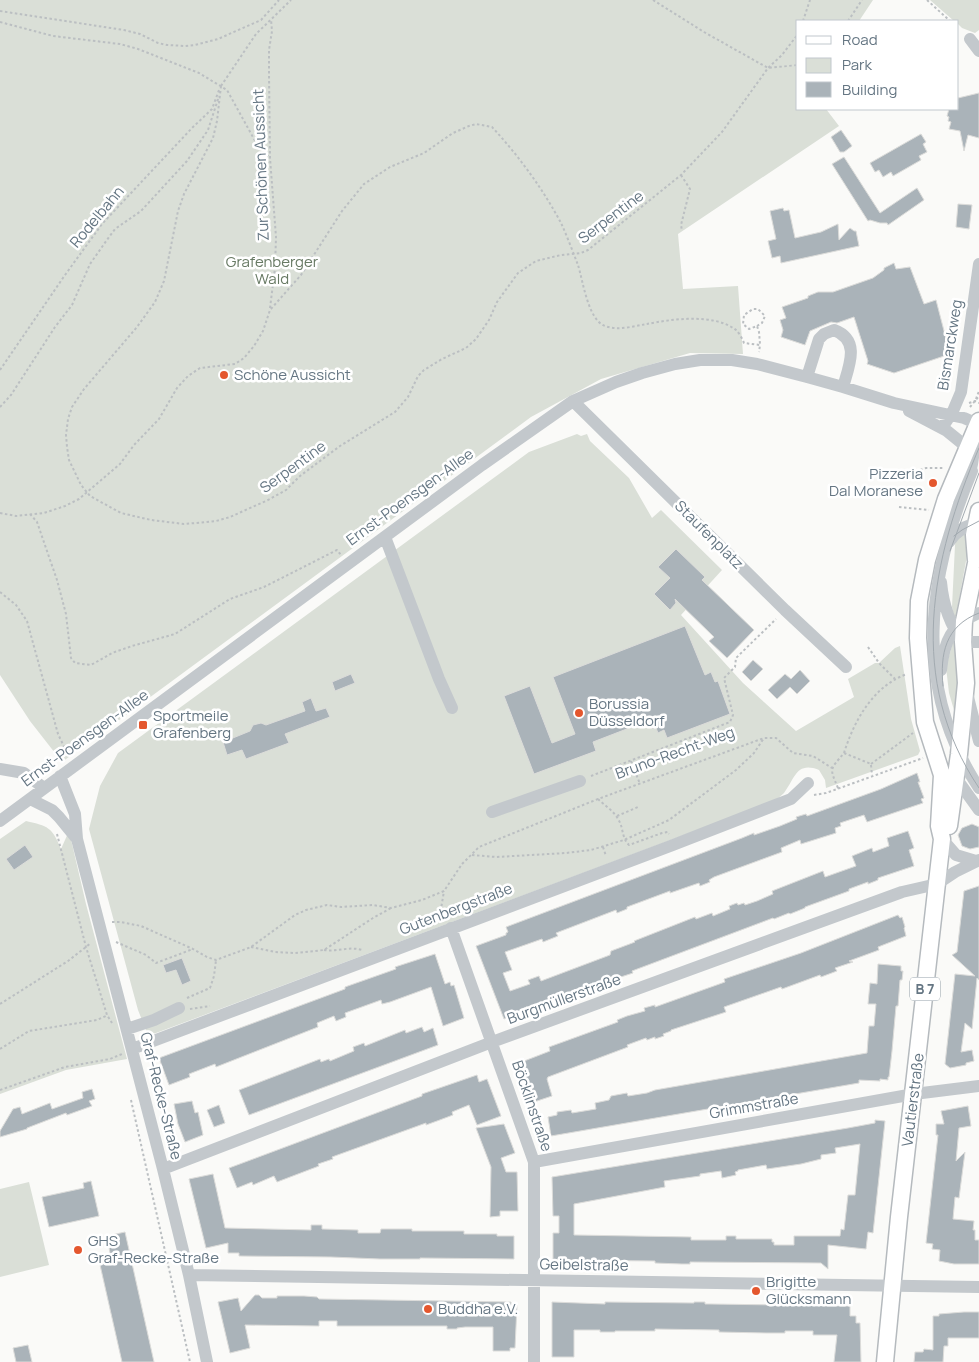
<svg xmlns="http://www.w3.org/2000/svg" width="979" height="1362" viewBox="0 0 979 1362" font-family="Manrope,sans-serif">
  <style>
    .green { fill: #dadfd7 }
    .building { fill: #aab3b9; stroke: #dcdcda; fill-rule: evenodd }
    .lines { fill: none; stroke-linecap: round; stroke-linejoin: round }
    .major-casing { stroke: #b5babe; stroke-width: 19 }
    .path { stroke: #bbbfc2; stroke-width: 2; stroke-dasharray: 2.5 2.5; stroke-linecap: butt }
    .minor { stroke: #c3c8cc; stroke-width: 12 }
    .major { stroke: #fff; stroke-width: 16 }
    .tram { stroke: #a2aab0; stroke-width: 1 }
    .poi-dot { fill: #e4572e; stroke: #fff; stroke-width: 2 }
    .labels { text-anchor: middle; stroke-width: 5; stroke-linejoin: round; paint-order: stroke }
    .shield { fill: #fff; stroke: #939fa8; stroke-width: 1 }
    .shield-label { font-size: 14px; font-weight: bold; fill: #657683 }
    .street-label { font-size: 15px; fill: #657683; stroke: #fff }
    .park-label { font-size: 15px; fill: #687a64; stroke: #fff }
    .poi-label { font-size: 15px; fill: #657683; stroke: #fff; text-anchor: start }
  </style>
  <rect width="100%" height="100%" fill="#fafaf8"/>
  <!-- green -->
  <path class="green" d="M0,0H873L859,21H798V109H826L839,126L678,234L683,289L738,286L743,354L690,353L601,379L531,417L62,762L30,721L0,675Z
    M930,0H979V30L975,33L962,28L958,24V21H954Z
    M577,434L581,436L587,434L590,441L629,478L652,518L661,510L722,570L681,615L743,683L796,731L854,697L848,679L875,663H879L895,648L900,646L911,719L920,751L918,755L826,788L825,780L819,770C796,761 795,779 784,793C781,796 778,798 775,801L156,1033L148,1035L138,1010L89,829L100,786L118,753L529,452Z
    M972,528L956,616H954L952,607L955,545L956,539Z
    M955,635L959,677L956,717L949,693L946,667Z
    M26,821C48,826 52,827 61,849L69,831L86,904L127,1059L66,1070L0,1094V839Z
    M29,1182L49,1265L0,1277V1189Z"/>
  <!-- building -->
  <path class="building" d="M979,93V138L968,135L964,151L960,131L949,129L951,122L948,121L949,117L947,116L949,109H958V98Z
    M841,130L852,146L844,152H840L831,137Z
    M921,134L926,142L923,144L927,152L919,156L921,160L893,176L891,172L883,177L879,170L875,172L870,163Z
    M844,157L880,213L917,188L924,200L888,225L887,223H880L870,220L868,221L832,164Z
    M958,204L972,205L969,229L956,227Z
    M783,208L784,211L789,210L795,238L821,232L838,224L839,240L850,228L854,231H856L859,246L781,263L780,256L772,258L768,241L776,239L770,211Z
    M894,263L896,269L910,267L924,304L936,300L950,354L894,373L867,364L868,361L854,317L837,323L831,322L810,331L805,345L781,337L783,330L780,320L786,318L782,307L808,298V296L818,292H833L873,278L884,270V268Z
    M676,549L705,577L702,580L754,630L727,658L709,641L714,637L675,599L676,603L670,610L654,594L670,578L658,567Z
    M685,626L705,675L711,672L715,682L718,681L730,714L667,738L664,730L658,733L656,728L653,729L650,720L593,742L596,751L534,774L504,696L530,686L552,743L575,734L553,677Z
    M753,660L763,669L751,681L742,672Z
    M800,670L810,681L797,694L790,687L777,699L768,690L785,674L791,679Z
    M351,674L355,683L335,691L332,682Z
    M311,698L316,711L326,708L330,717L285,734L289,743L246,759L242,750L227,755L223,742L250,731L253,725L261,723L266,725L305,711L302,702Z
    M917,773L920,782H918L924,798L921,799L923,803L867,822L864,815L840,823L841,826L835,828L836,833L801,844L800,840L781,848L782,852L714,877L709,880L710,882L700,886L699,883L670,893V891L627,907V909L617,913L616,910L556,933L558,936L543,942L542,939L505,952L512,970L503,973L510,991L530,984L528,980L539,976L541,981L610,955L611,951L635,942L634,941L695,917L696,919L712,913L713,916L730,909L729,906L737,903L738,905L744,903L745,905L757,901L773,894L772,891L823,871L825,877L856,866L852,856L872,848L873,852L889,846L887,838L908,831L914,848L909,850L914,866L878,878V880L868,884V882L849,889V891L805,907V908L790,914L789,913L774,919L773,918L632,971L633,973L587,988L588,991L561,1001L560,998L504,1019L476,946L506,935V933L508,932L506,927L742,838L754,833V835L780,826L797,819L796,817L806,814L807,816L881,789Z
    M972,824L979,827V847L970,849L962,846L958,835L962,828Z
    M25,845L33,857L14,870L6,859Z
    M979,886V980L977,978L972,1029L965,1023L961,1052L972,1050L974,1061L966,1063V1065L950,1068L945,1064L955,974L975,976L952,955L957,952L964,891Z
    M898,915L900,918L902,917L905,927L904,928L906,936L878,947L879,950L849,961L853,962L835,968L837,971L821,977L820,975L782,989L781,987L724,1007L726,1012L671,1030V1031L663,1034L664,1036L655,1039V1037L647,1040L646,1038L627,1045L628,1047L548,1077L547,1079L552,1096L534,1102L519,1063L550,1051L549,1047L618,1022L617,1020L627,1016L645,1011L644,1008L655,1005V1007L725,982L724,979L801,953Z
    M435,954L445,984L450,982L451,986L454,985L464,1018L443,1026L431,987L390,1002L382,1004L381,1000L345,1013L346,1017L336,1021L334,1016L317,1023L318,1027L216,1067L215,1064L189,1074L190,1077L169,1085L159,1058L345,989V987L396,969L395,967Z
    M182,958L191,981L182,985L176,970L166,973L163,965Z
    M878,964L901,966V971H903L902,980H900L898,1006H896L892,1051L889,1077H888V1080L880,1079V1081L859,1080V1083L551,1136L548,1117L557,1115V1112L571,1110L572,1113L596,1109L595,1103L609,1100L611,1096L627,1093L628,1096L647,1093L655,1090L867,1053L869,1026H874L876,1004H868L870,983L877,984Z
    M422,1027L424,1032L433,1028L438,1045L249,1115L239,1090L320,1059L321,1062L329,1059L330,1061L354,1051L353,1047L364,1043L365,1046L405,1030L406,1033Z
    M477,1075L479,1082L487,1079L501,1116L477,1125L469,1105L452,1112L453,1115L437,1121L426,1125V1123L332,1157L333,1159L318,1164L319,1166L277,1182L274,1176L253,1185L252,1182L237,1188L229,1168L422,1096V1094Z
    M92,1089L95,1099L89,1101L92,1106L67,1115L66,1113L27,1128V1129L0,1137V1131L13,1109L20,1107L22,1114L50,1103L52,1109L83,1098L82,1092Z
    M192,1101L195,1113L198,1112L203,1135L185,1142L178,1124L174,1104Z
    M219,1105L225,1123L214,1127L207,1110Z
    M968,1106L971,1126L959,1128L956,1161L965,1152L959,1198L955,1197L953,1219L974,1221L973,1230H975V1240H979V1264H954L939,1261L940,1250L932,1249L933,1244L926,1243L938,1135H936V1124H944L941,1111Z
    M875,1120L885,1121L873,1233L868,1232L866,1249L828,1245V1269L821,1263L690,1262V1264H682L655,1263V1261L553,1260V1233H559V1216H553L552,1177L848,1128L875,1123ZM860,1144L855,1195H848L844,1230L841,1229L840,1236H794V1245H774V1242H772V1239H736V1236H726V1240H691V1237L574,1235V1204L665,1187L664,1181L700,1176V1174L721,1171L722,1178L736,1175L735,1172L738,1171V1170L766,1165L767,1169L801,1164L821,1159V1155L836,1153L835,1148Z
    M504,1124L515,1153L501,1158L506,1172H517L518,1211H500V1216L490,1217L491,1167L476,1128Z
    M213,1174L225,1228L311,1230V1225H322V1229L358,1230V1233H380L381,1229H412V1231H464V1234H497V1236H514V1259L420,1258V1259H380L331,1257L239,1256V1253H228V1243L206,1248L189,1179Z
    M91,1181L99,1216L49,1227L42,1197L84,1188L83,1183Z
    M125,1232L154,1362H122L98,1256L110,1253L107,1236Z
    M255,1295H259L262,1298H277V1296H304L317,1297L319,1299L511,1302V1305H517L515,1348H510V1351H493V1327H465L457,1328V1329H447V1326H337V1321H319V1326L245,1325L250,1348L230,1353L218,1302L238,1298L241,1311Z
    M552,1302L605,1304V1302L694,1303V1302H705V1304H710L850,1306V1316H856V1323H860L861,1362H834L837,1335H813V1331H785V1333H767L719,1332V1330L655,1329V1331H615V1332H600V1330H574V1357H552Z
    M964,1312H979V1338H948V1346H944L943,1362H914L915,1352H923L924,1349L933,1350V1316H939V1314Z
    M28,1345L32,1362H16L13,1348Z"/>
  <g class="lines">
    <defs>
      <path id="major" d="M976,560L974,535L979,511
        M949,826L959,754L966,683L963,642L964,621L979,549
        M885,1362L899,1217L942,839L939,826L942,775L925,722L918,638L919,601L927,560L946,499L979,421"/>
    </defs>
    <!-- major casing -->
    <use href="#major" class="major-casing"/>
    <!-- path -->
    <path class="path" d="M653,0L704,32L768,68L798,65
      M927,0L950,21
      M0,11L124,30L140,34L158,43L167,45L185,46L195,45L218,39L261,20L279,0
      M803,21L810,0
      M848,21L862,0
      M0,22L53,36L120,44L138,49L199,73L227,90L254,139L270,158
      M221,86L217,121L213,138L184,194L178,211L164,281L155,302L137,327L84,389L72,407L68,419L66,435L67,447L69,460L81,485L90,496L121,513L151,520L184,524L196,523L216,521L230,517L268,500L286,490L300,476L340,446L395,412L408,397L418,376L424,370L442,359L466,348L476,339L489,320L497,302L518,273L536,261L561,255L581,253L588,250L681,175L722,132L768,68L782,55L798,34
      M221,86L256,34L291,0
      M681,175L690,189L681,225L682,231
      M270,308L275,268L276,237L270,158L269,74V50L272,31L271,19
      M757,326L762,323L765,316L758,309H753L744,315L743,324L749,329L757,326L759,332L760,344
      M0,370L65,275L102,224L192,128L212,109L219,90
      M976,399L979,391
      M969,403L975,401L979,403
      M0,407L11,395L55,327L72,305L90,264L109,237L115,229L141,211L187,161L208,130L219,96
      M970,407L979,396
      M906,475L926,468H944
      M899,507L929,510
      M0,513L16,516L44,513L65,506L79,499L120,464L134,445L159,419L177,388L188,376L200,368L235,364L244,358L254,346L263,331L270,310L301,275L342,211L364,184L390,167L424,153L453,133L469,126L476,124L492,127C518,155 543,189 561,223C567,236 573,252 578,265C583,281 588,320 605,326C618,331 634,326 647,324C672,319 714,313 736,330C739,333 742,338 744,343L760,345L759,352
      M30,514L37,522L57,580L66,614L71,658L75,663L91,665L112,653L132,646L175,634L230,599L264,587L337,550L341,555
      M0,592L16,605L27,621L58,734L68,755
      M868,647L879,663L895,679
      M844,753C854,721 873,686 907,674
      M631,761L640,784
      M871,764L913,733
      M871,765L872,775
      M591,776L730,722L733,715L724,678L735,667L736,658L776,619
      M838,788C829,767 830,770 844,753L871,764
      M814,795L826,793L923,758
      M598,799C604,805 614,811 618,819C624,828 621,837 629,845L662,833L668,832L669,834
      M617,816L638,807
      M57,834L86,947L107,1015L112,1023
      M603,847L606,856
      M472,855L496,857L566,853L591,850L624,840L669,820L736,770L754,753L764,738
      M439,921L444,891
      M112,922H121L141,926L193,949L207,957L216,960L251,947L295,915L306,910L327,905L341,907L373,905L391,908L422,900L444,891L462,864L479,847L598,799L764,738H776L793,753L813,756L832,768
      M116,942L146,955L156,963L193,949
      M251,947L275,952L295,953L324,950L373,918L391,908
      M324,950C337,952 349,946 362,950
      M187,998L210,988L214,976L216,960
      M0,1004L68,961L91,943
      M190,1009L210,1006
      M0,1049L29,1031L97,1020L108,1015
      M0,1090L65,1067L110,1059L122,1054
      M131,1100L190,1362"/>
    <!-- minor -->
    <path class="minor" d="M970,39L979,51
      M807,377L819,339L824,334L834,330C861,340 849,366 843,387
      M573,401L785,610L846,667
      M909,411L947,431L974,453
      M942,428L953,411L961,392L979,264
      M972,471C927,577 912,687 979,788
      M385,537L439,679L452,708
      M949,542C956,531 966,525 979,523
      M941,582C943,604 950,625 963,642H979
      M941,670C944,642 951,624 979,613
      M968,697L979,741
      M0,769L24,773L44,788
      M60,776L75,814L77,839L163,1169L189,1275L207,1362
      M956,778L979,810
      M30,799L52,810L59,817L77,839
      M492,812L580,781
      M0,821L482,465L573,401L616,382L642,373L675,364L700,360H732L757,364L807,377L843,387L894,403L964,418L978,424L972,464L969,478
      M942,839L956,855L976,861
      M451,928L534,1162V1362
      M127,1029L154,1020L179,1008
      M132,1049L673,845L791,799L808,783
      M534,1162L914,1094L979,1086
      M163,1169L492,1042L902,892L937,884L955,872L979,860
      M189,1275L979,1287"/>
    <!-- major -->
    <use href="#major" class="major"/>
    <!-- tram -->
    <path class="tram" d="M979,448C931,560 906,679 979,788
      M954,536L962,530L979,521
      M950,551L979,473
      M943,686C940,654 945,626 979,613"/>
  </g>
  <!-- markers -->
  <g class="poi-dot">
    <circle cx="224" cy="375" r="5"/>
    <circle cx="933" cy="483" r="5"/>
    <circle cx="579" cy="713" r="5"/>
    <rect x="138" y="720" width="10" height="10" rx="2.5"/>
    <circle cx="78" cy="1250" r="5"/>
    <circle cx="756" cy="1291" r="5"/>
    <circle cx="428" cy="1309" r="5"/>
  </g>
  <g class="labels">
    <!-- shield labels -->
    <rect class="shield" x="910" y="977.5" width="30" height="23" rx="4"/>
    <g class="shield-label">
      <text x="925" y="994">B 7</text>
    </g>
    <!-- street labels -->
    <g class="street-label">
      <text transform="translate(261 165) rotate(-92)" y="5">Zur Schönen Aussicht</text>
      <text transform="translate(97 217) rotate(-50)" y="5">Rodelbahn</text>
      <text transform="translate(611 217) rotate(-37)" y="5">Serpentine</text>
      <text transform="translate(950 345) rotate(-81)" y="5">Bismarckweg</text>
      <text transform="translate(293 467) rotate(-36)" y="5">Serpentine</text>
      <text transform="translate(410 497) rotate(-36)" y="5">Ernst-Poensgen-Allee</text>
      <text transform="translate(709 535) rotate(45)" y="5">Staufenplatz</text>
      <text transform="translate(85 738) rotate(-36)" y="5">Ernst-Poensgen-Allee</text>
      <text transform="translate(675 753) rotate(-20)" y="5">Bruno-Recht-Weg</text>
      <text transform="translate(456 909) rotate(-21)" y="5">Gutenbergstraße</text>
      <text transform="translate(564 999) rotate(-20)" y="5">Burgmüllerstraße</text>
      <text transform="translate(161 1096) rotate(76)" y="5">Graf-Recke-Straße</text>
      <text transform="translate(913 1100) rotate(-83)" y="5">Vautierstraße</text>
      <text transform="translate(532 1106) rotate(71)" y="5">Böcklinstraße</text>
      <text transform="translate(754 1106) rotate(-10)" y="5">Grimmstraße</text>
      <text transform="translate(584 1265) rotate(1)" y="5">Geibelstraße</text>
    </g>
    <!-- park labels -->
    <g class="park-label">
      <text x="272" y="267">Grafenberger<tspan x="272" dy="17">Wald</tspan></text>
    </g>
    <!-- poi labels -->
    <g class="poi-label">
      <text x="234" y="380">Schöne Aussicht</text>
      <text x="923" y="479" text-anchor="end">Pizzeria<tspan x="923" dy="17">Dal Moranese</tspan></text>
      <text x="589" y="709">Borussia<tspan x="589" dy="17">Düsseldorf</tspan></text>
      <text x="153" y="721">Sportmeile<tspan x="153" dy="17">Grafenberg</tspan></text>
      <text x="88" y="1246">GHS<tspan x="88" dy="17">Graf-Recke-Straße</tspan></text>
      <text x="766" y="1287">Brigitte<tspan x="766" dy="17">Glücksmann</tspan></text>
      <text x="438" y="1314">Buddha e.V.</text>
    </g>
  </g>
  <!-- legend -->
  <rect x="796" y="20" width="162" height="90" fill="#ffffff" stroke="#c1c8cd"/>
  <rect x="806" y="36" width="25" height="8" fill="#ffffff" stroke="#c1c8cd"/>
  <text x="842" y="45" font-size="15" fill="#657683">Road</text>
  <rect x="806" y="58" width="25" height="15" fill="#dadfd7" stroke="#c1c8cd"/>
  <text x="842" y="70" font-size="15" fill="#657683">Park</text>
  <rect x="806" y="82" width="25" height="15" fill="#aab3b9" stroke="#c1c8cd"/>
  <text x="842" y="95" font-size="15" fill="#657683">Building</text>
</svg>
